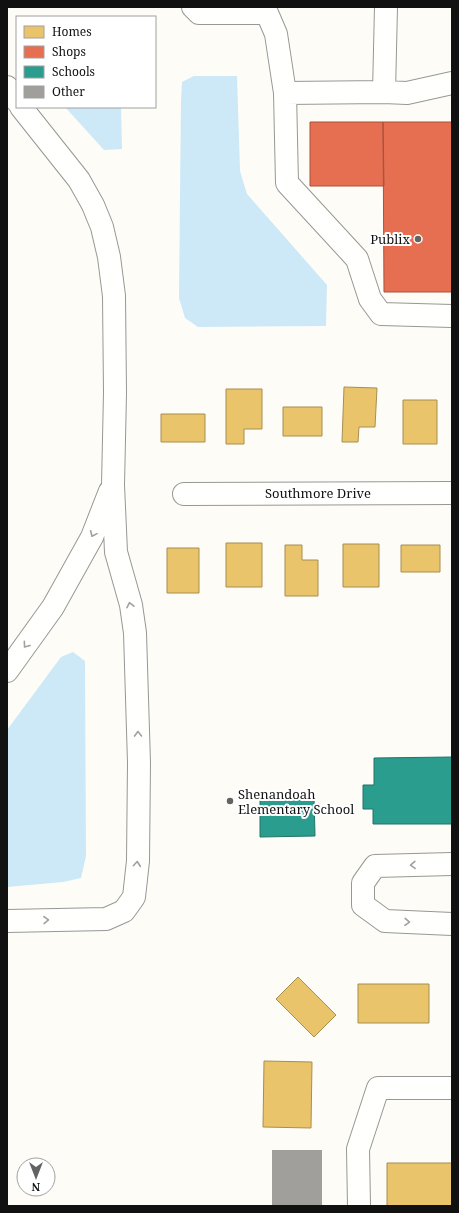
<svg xmlns="http://www.w3.org/2000/svg" width="459" height="1213" viewBox="0 0 459 1213" font-family="'Noto Serif',serif">
  <style>
    .water { fill: #cde8f7 }
    .homes { fill: #e9c46a; stroke: #a88e4f }
    .shops { fill: #e76f51; stroke: #a7533e }
    .schools { fill: #2a9d8f; stroke: #227369 }
    .building { fill: #a19f9c }
    .lines { fill: none; stroke-linecap: round; stroke-linejoin: round }
    .minor-casing { stroke: #979795; stroke-width: 24 }
    .minor { stroke: #fffffe; stroke-width: 22 }
    .oneway { stroke: #a0a09f }
    .poi-dot { fill: #646362; stroke: #fff; stroke-width: 1.5 }
    .labels { text-anchor: middle; stroke-width: 4; stroke-linejoin: round; paint-order: stroke }
    .poi-label { font-size: 13px; fill: #111; stroke: #fff; text-anchor: end }
    .street-label { font-size: 13px; fill: #111; stroke: #fff }
  </style>
  <rect width="100%" height="100%" fill="#fdfcf7"/>
  <!-- water -->
  <path class="water" d="M194,76H237L240,171L247,194L327,285L326,326L198,327L185,318L179,298L181,101L182,82Z
    M65,107H121L122,149L104,150Z
    M73,652L85,661L86,856L81,878L63,882L7,887V730L61,657Z"/>
  <!-- homes -->
  <path class="homes" d="M344,387L377,388L375,427H359L358,442H342Z
    M226,389H262V429H244V444H226Z
    M403,400H437V444H403Z
    M283,407H322V436H283Z
    M161,414H205V442H161Z
    M226,543H262V587H226Z
    M343,544H379V587H343Z
    M285,545H302V560H318V596H285Z
    M401,545H440V572H401Z
    M167,548H199V593H167Z
    M298,977L336,1015L314,1037L276,999Z
    M358,984H429V1023H358Z
    M264,1061L312,1062L311,1128L263,1127Z
    M387,1163H452V1206H387Z"/>
  <!-- shops -->
  <path class="shops" d="M310,122H383L384,186H310Z
    M383,122H452V292H384Z"/>
  <!-- schools -->
  <path class="schools" d="M452,757V824H373V809H363V785H374V758Z
    M260,797H314L315,836L260,837Z"/>
  <!-- building -->
  <path class="building" d="M272,1150H322V1206H272Z"/>
  <g class="lines">
    <defs>
      <path id="minor" d="M193,7L199,13H267L276,34L285,93
        M386,7L384,92L407,93L452,83
        M7,87L17,101
        M384,92L285,93L287,183L357,259L370,299L381,314L452,316
        M184,494L452,493
        M7,671L53,607L92,537L110,491
        M452,864L375,866L363,883V905L385,921L452,924
        M7,921L106,919L124,911L134,897L138,861L139,763L135,633L131,605L116,552L113,485L115,393L114,296L109,257L102,227L93,205L79,180L21,107
        M359,1206L358,1149L378,1088H452"/>
    </defs>
    <!-- minor casing -->
    <use href="#minor" class="minor-casing"/>
    <!-- minor -->
    <use href="#minor" class="minor"/>
  </g>
  <!-- one-way arrows -->
  <defs><path id="oneway-chevron" d="M-2-3.5L2.5 0L-2 3.5" fill="none" stroke-width="1.6" stroke-linecap="round" stroke-linejoin="round"/></defs>
  <g class="oneway">
    <use href="#oneway-chevron" transform="translate(93 534) rotate(114)"/>
    <use href="#oneway-chevron" transform="translate(130 605) rotate(-102)"/>
    <use href="#oneway-chevron" transform="translate(26 645) rotate(126)"/>
    <use href="#oneway-chevron" transform="translate(138 734) rotate(-91)"/>
    <use href="#oneway-chevron" transform="translate(137 864) rotate(-85)"/>
    <use href="#oneway-chevron" transform="translate(413 865) rotate(178)"/>
    <use href="#oneway-chevron" transform="translate(46 920) rotate(-1)"/>
    <use href="#oneway-chevron" transform="translate(407 922) rotate(3)"/>
  </g>
  <!-- markers -->
  <g class="poi-dot">
    <circle cx="418" cy="239" r="4"/>
    <circle cx="230" cy="801" r="4"/>
  </g>
  <g class="labels">
    <!-- poi labels -->
    <g class="poi-label">
      <text x="410" y="244">Publix</text>
      <text x="238" y="799" text-anchor="start">Shenandoah<tspan x="238" dy="15">Elementary School</tspan></text>
    </g>
    <!-- street labels -->
    <g class="street-label">
      <text x="318" y="498">Southmore Drive</text>
    </g>
  </g>
  <!-- border -->
  <rect width="459" height="1213" fill="none" stroke="#111111" stroke-width="16"/>
  <!-- legend -->
  <rect x="16" y="16" width="140" height="92" fill="#ffffff" stroke="#a0a0a0"/>
  <rect x="24" y="26" width="20" height="12" fill="#e9c46a" stroke="#a0a0a0"/>
  <text x="52" y="36" font-size="12" fill="#111111">Homes</text>
  <rect x="24" y="46" width="20" height="12" fill="#e76f51" stroke="#a0a0a0"/>
  <text x="52" y="56" font-size="12" fill="#111111">Shops</text>
  <rect x="24" y="66" width="20" height="12" fill="#2a9d8f" stroke="#a0a0a0"/>
  <text x="52" y="76" font-size="12" fill="#111111">Schools</text>
  <rect x="24" y="86" width="20" height="12" fill="#a19f9c" stroke="#a0a0a0"/>
  <text x="52" y="96" font-size="12" fill="#111111">Other</text>
  <!-- north arrow -->
  <g transform="translate(36 1177) rotate(180)"><circle r="19" fill="#ffffff" stroke="#a0a0a0"/>
  <path d="M0-3L7 15L0 10L-7 15Z" fill="#646362"/>
  <text y="-6" font-size="11" font-weight="bold" text-anchor="middle" fill="#111111">N</text>
  </g>
</svg>
